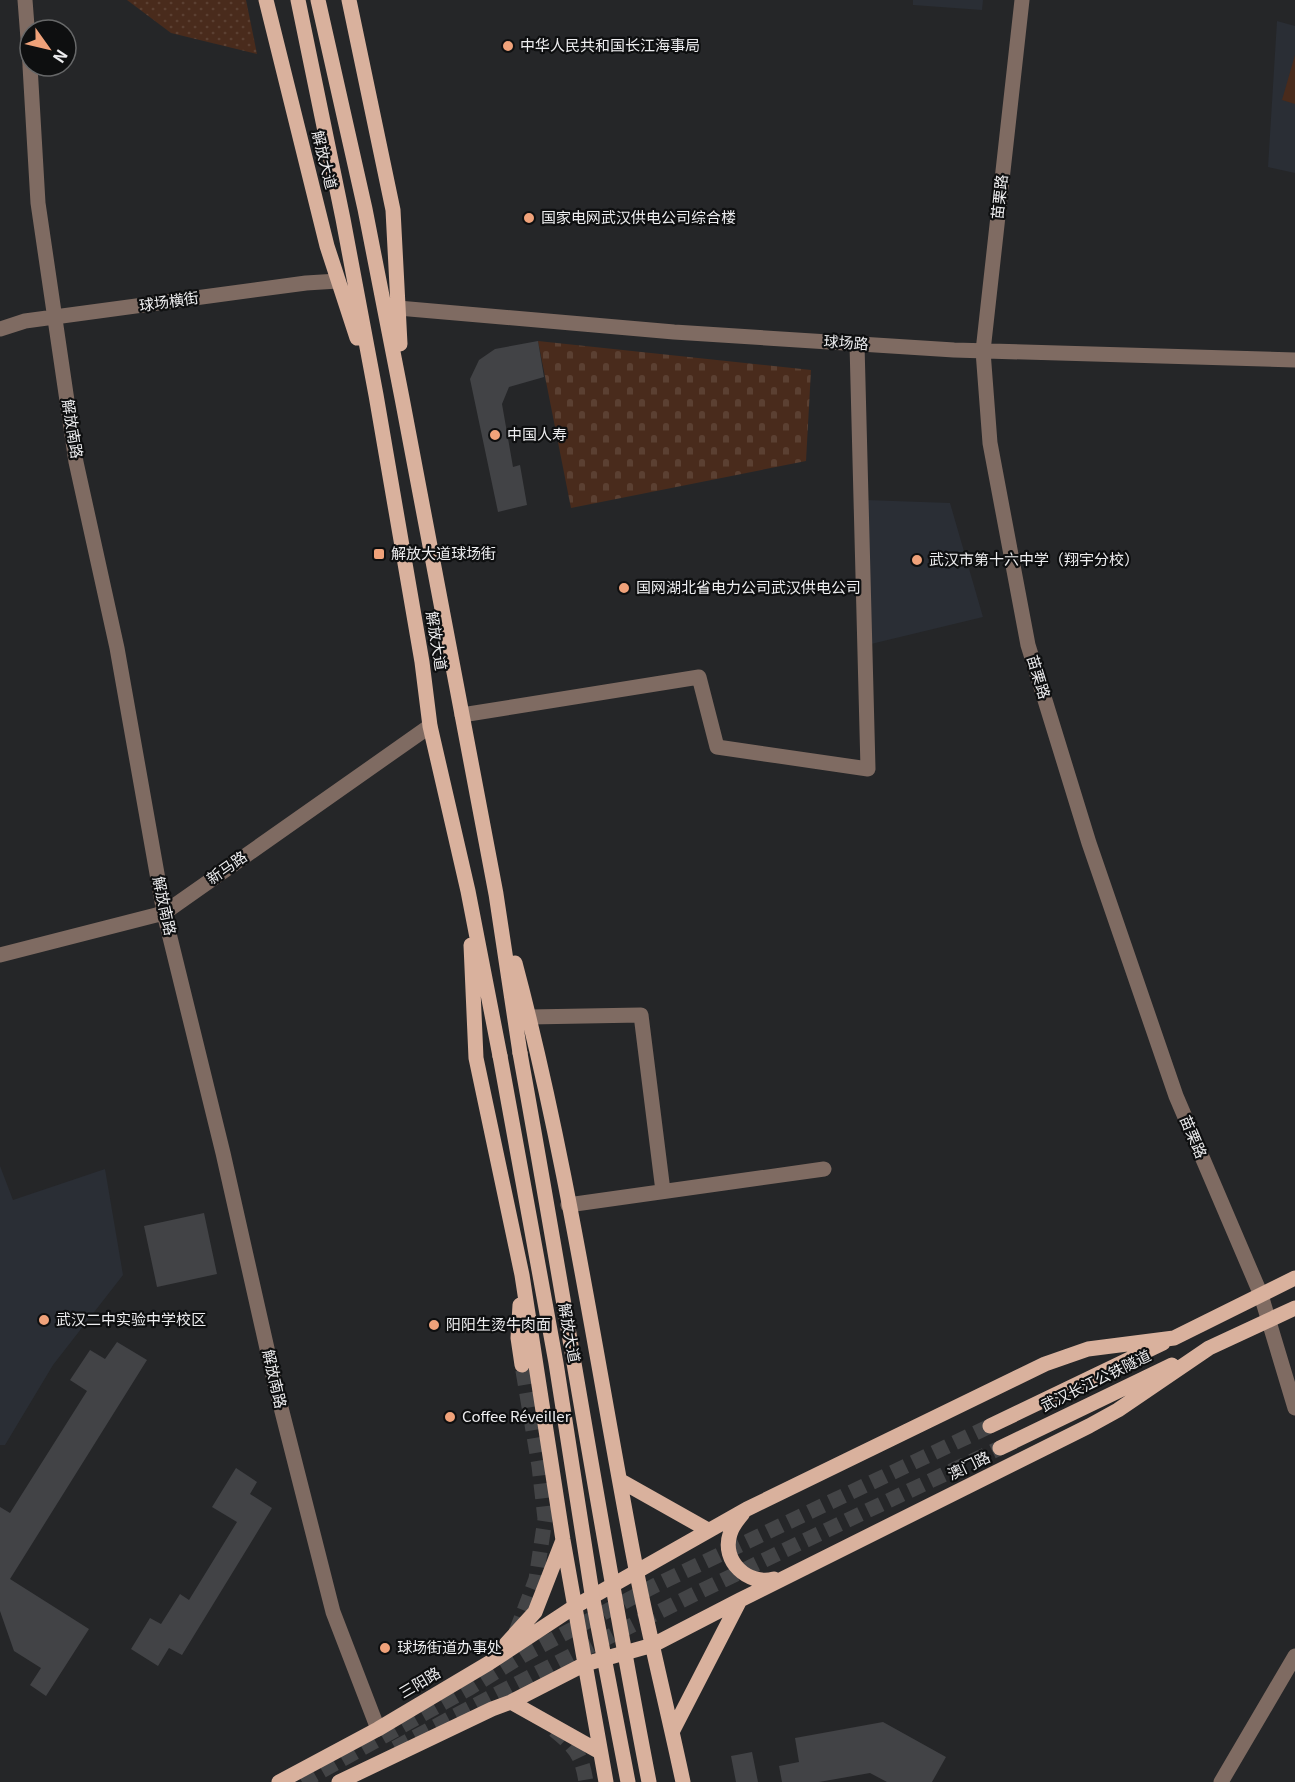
<svg xmlns="http://www.w3.org/2000/svg" width="1295" height="1782" viewBox="0 0 1295 1782" font-family="Georgia,'Noto Sans SC',serif">
  <style>
    .built { fill: #2a2e35 }
    .cemetery { fill: url(#cemetery-stones) }
    .park { fill: url(#park-dots) }
    .pitch { fill: #492b1c }
    .building { fill: #424346 }
    .lines { fill: none; stroke-linecap: round; stroke-linejoin: round }
    .major-tunnel { stroke: #434446; stroke-width: 15; stroke-dasharray: 15 8; stroke-linecap: butt }
    .minor { stroke: #7f6b62; stroke-width: 15 }
    .major { stroke: #d9b19d; stroke-width: 15 }
    .major-bridge { stroke: #d9b19d; stroke-width: 15 }
    .poi-dot { fill: #f0a27a; stroke: #0e0f10; stroke-width: 2 }
    .labels { text-anchor: middle; stroke-width: 4.5; stroke-linejoin: round; paint-order: stroke }
    .poi-label { font-size: 15px; fill: #ededef; stroke: #0e0f10; text-anchor: start }
    .street-label { font-size: 15px; fill: #ededef; stroke: #0e0f10 }
  </style>
  <defs>
    <pattern id="cemetery-stones" width="16" height="16" patternUnits="userSpaceOnUse" patternTransform="scale(1.5)"><rect width="16" height="16" fill="#492b1c"/><path d="M2 7V4a2 2 0 0 1 4 0v3zM10 15v-3a2 2 0 0 1 4 0v3z" fill="#5b4032"/></pattern>
    <pattern id="park-dots" width="8" height="8" patternUnits="userSpaceOnUse" patternTransform="scale(1.5)"><rect width="8" height="8" fill="#492b1c"/><path d="M2 2h.1M6 6h.1" fill="none" stroke="#5b4032" stroke-width="1.8" stroke-linecap="round"/></pattern>
  </defs>
  <rect width="100%" height="100%" fill="#252628"/>
  <!-- built -->
  <path class="built" d="M913,0H983L982,10L913,5Z
    M1277,21L1295,26V173L1268,167Z
    M866,500L950,503L983,617L871,644Z
    M0,1166L13,1200L105,1169L123,1275L53,1365L5,1445H0Z"/>
  <!-- cemetery -->
  <path class="cemetery" d="M538,341L811,370L806,461L571,508Z"/>
  <!-- park -->
  <path class="park" d="M127,0H246L257,54L171,33Z"/>
  <!-- pitch -->
  <path class="pitch" d="M1295,55V104L1282,100Z"/>
  <!-- building -->
  <path class="building" d="M538,341L544,377L509,387L502,404L513,467L520,465L527,505L498,512L470,379L479,360L495,349Z
    M204,1213L217,1274L157,1287L144,1226Z
    M117,1342L147,1360L10,1579L89,1629L46,1696L30,1685L41,1668L14,1651L0,1611V1507L10,1513L87,1391L70,1380L90,1350L105,1359Z
    M236,1468L257,1482L250,1494L272,1508L182,1655L169,1648L158,1666L131,1649L150,1618L161,1624L180,1594L189,1600L237,1522L212,1507Z
    M883,1722L946,1757L932,1782H887L870,1773L819,1782H782L779,1766L799,1762L795,1738Z
    M752,1752L758,1782H736L731,1756Z"/>
  <g class="lines">
    <!-- major-tunnel -->
    <path class="major-tunnel" d="M516,1632L536,1579L545,1519L539,1466L522,1365
      M554,1730C575,1747 582,1755 586,1782
      M395,1748C593,1641 796,1544 1000,1448
      M302,1782L468,1689L522,1656L656,1585L990,1426"/>
    <!-- minor -->
    <path class="minor" d="M25,0L30,65
      M1022,0L983,351L990,443L1028,645L1089,843L1176,1096L1261,1295L1295,1408
      M30,66L38,203L76,462L117,648L164,913L223,1153L275,1384L333,1612L378,1729
      M398,308L674,332L954,350L1295,360
      M0,329L25,321L306,283L338,281
      M462,715L699,677L717,747L868,769L857,344
      M0,955L164,913L430,726
      M529,1017L641,1015L663,1191
      M568,1205L824,1169
      M1221,1782L1295,1656"/>
    <!-- major -->
    <path class="major" d="M266,0L327,246L357,338
      M298,0L343,219L376,395L422,662L430,726L468,891L500,1056
      M318,0L365,209L402,398L496,894L520,1053
      M349,0L393,210L400,344
      M471,945L476,1058L522,1275L563,1540L606,1782
      M515,963C568,1162 597,1367 636,1569C650,1640 668,1711 683,1782
      M520,1305L518,1338L522,1365
      M990,1426L1163,1343
      M1000,1448L1172,1365
      M621,1481L708,1530
      M743,1513C738,1519 732,1526 730,1534C721,1561 748,1586 774,1579
      M506,1644L535,1612L563,1540
      M511,1702L600,1752
      M672,1732L740,1600
      M279,1782L378,1729L489,1663L574,1607L747,1509L1045,1364L1088,1349L1174,1338L1295,1278
      M339,1782L492,1709L511,1702L585,1664L653,1645L740,1600L1089,1426L1118,1410L1209,1348L1295,1308"/>
    <!-- major-bridge -->
    <path class="major-bridge" d="M520,1053C564,1296 602,1540 649,1782
      M500,1056L556,1363L593,1600L628,1782"/>
  </g>
  <!-- markers -->
  <g class="poi-dot">
    <circle cx="508" cy="46" r="6"/>
    <circle cx="529" cy="218" r="6"/>
    <circle cx="495" cy="435" r="6"/>
    <rect x="373" y="548" width="12" height="12" rx="3"/>
    <circle cx="917" cy="560" r="6"/>
    <circle cx="624" cy="588" r="6"/>
    <circle cx="44" cy="1320" r="6"/>
    <circle cx="434" cy="1325" r="6"/>
    <circle cx="450" cy="1417" r="6"/>
    <circle cx="385" cy="1648" r="6"/>
  </g>
  <g class="labels">
    <!-- poi labels -->
    <g class="poi-label">
      <text x="520" y="51">中华人民共和国长江海事局</text>
      <text x="541" y="223">国家电网武汉供电公司综合楼</text>
      <text x="507" y="440">中国人寿</text>
      <text x="391" y="559">解放大道球场街</text>
      <text x="929" y="565">武汉市第十六中学（翔宇分校）</text>
      <text x="636" y="593">国网湖北省电力公司武汉供电公司</text>
      <text x="56" y="1325">武汉二中实验中学校区</text>
      <text x="446" y="1330">阳阳生烫牛肉面</text>
      <text x="462" y="1422">Coffee Réveiller</text>
      <text x="397" y="1653">球场街道办事处</text>
    </g>
    <!-- street labels -->
    <g class="street-label">
      <text transform="translate(324 160) rotate(76)" y="5">解放大道</text>
      <text transform="translate(1000 197) rotate(-84)" y="5">苗栗路</text>
      <text transform="translate(169 302) rotate(-8)" y="5">球场横街</text>
      <text transform="translate(846 343) rotate(4)" y="5">球场路</text>
      <text transform="translate(72 429) rotate(81)" y="5">解放南路</text>
      <text transform="translate(436 641) rotate(81)" y="5">解放大道</text>
      <text transform="translate(1038 677) rotate(73)" y="5">苗栗路</text>
      <text transform="translate(227 868) rotate(-35)" y="5">新马路</text>
      <text transform="translate(164 906) rotate(78)" y="5">解放南路</text>
      <text transform="translate(1193 1137) rotate(67)" y="5">苗栗路</text>
      <text transform="translate(569 1333) rotate(80)" y="5">解放大道</text>
      <text transform="translate(274 1379) rotate(77)" y="5">解放南路</text>
      <text transform="translate(1096 1381) rotate(-26)" y="5">武汉长江公铁隧道</text>
      <text transform="translate(969 1466) rotate(-26)" y="5">澳门路</text>
      <text transform="translate(420 1683) rotate(-31)" y="5">三阳路</text>
    </g>
  </g>
  <!-- north arrow -->
  <g transform="translate(48 48) rotate(124)"><circle r="28" fill="#0e0f10" stroke="#676869" stroke-width="1.5"/>
  <path d="M0-4.5L10 22L0 15L-10 22Z" fill="#f0a27a"/>
  <text y="-9" font-size="16" font-weight="bold" text-anchor="middle" fill="#ededef">N</text>
  </g>
</svg>
